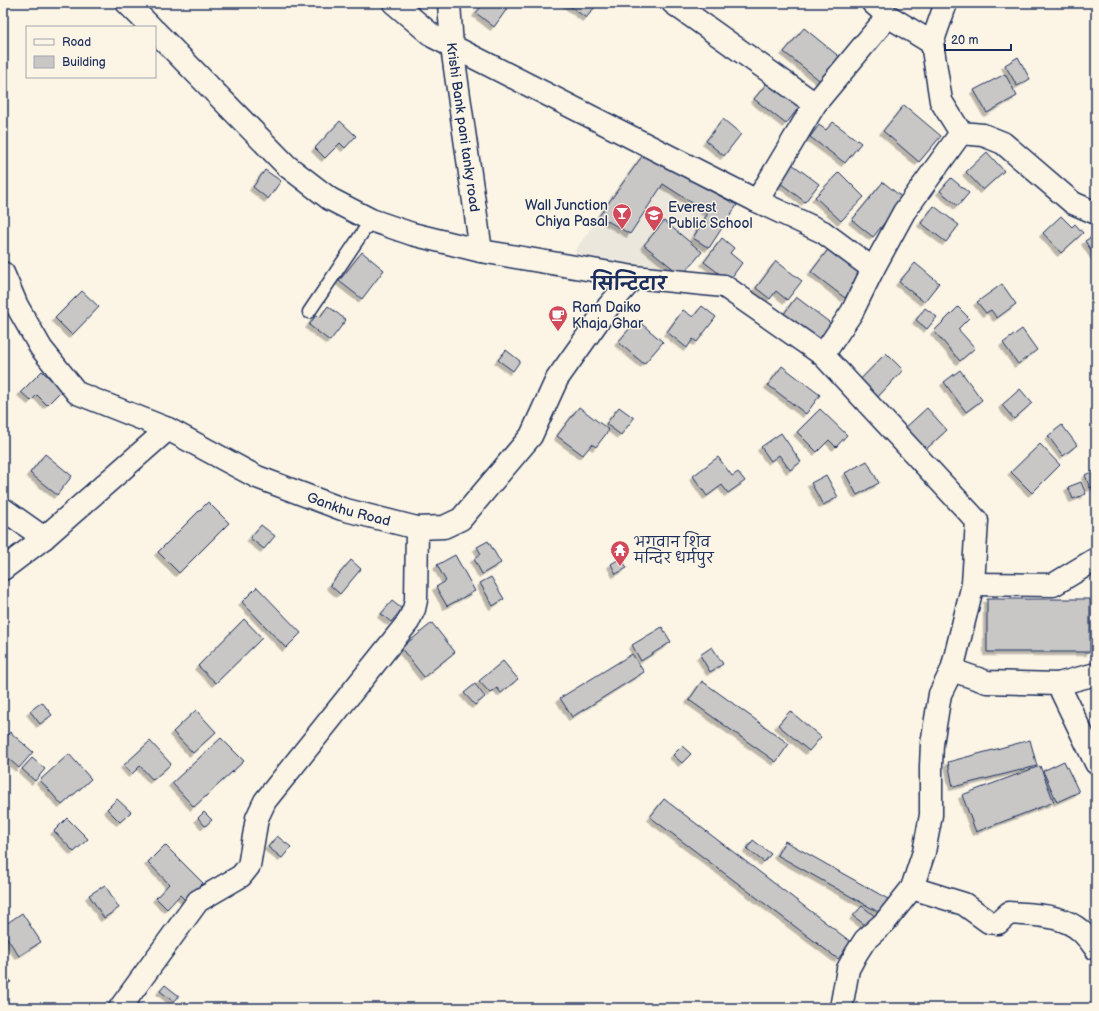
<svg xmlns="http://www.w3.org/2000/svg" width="1099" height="1011" viewBox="0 0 1099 1011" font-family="'Balsamiq Sans','Playpen Sans Deva',sans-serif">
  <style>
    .built { fill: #ece7dc }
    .building { fill: #c8c7c6; stroke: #1b2f5e; filter: url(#shadow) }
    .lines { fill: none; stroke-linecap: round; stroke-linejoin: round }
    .lane-casing { stroke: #1b2f5e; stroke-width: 15 }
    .street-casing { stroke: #1b2f5e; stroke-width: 25 }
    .secondary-casing { stroke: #1b2f5e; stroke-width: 25 }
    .lane { stroke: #fcf5e5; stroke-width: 12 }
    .street { stroke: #fcf5e5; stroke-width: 22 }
    .secondary { stroke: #fcf5e5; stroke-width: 22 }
    .labels { text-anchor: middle; stroke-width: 3; stroke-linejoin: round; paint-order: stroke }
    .street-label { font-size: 14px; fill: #1b2f5e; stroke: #fcf5e5 }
    .poi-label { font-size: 14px; fill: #1b2f5e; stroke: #fcf5e5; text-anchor: start }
    .district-label { font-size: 18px; font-weight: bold; fill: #1b2f5e; stroke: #fcf5e5 }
  </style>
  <defs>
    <filter id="shadow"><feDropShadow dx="-3.5" dy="3.5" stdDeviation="0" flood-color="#0004"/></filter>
  </defs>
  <rect width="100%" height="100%" fill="#fcf5e5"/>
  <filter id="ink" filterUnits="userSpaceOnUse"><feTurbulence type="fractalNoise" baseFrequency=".025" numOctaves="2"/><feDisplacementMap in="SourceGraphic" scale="8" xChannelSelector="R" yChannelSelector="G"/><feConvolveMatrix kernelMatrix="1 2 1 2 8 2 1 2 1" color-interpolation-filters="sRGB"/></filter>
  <g filter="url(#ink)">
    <!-- built -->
    <path class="built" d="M643,155L737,205L709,248L702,252L674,284L574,252Z"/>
    <!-- building -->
    <path class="building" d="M484,3H506L509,6L494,27L476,13Z
      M566,3H590L595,7L586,18Z
      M804,28L847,63L828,87L784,52Z
      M1018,57L1030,79L1017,86L1005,65Z
      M1005,74L1017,96L987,113L974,90Z
      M772,77L803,102L786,124L754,99Z
      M904,105L941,136L919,162L883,131Z
      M723,119L741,134L724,156L706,141Z
      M340,121L356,136L345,148L340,143L325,158L315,148Z
      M833,122L861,143L845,163L810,137L819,125L826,130Z
      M987,152L1004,171L983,190L966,172Z
      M643,155L737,205L709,248L693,238L708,213L663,184L630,234L599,216Z
      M792,164L819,184L805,202L779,182Z
      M265,170L281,181L268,199L253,187Z
      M839,172L864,197L841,221L815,197Z
      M951,178L969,193L958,206L940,191Z
      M883,182L904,199L873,237L852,220Z
      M934,206L959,225L946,242L921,223Z
      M1061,216L1072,227L1075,224L1083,233L1061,253L1043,233Z
      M664,221L702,252L682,276L644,245Z
      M1096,234V258L1085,241Z
      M722,238L734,248L730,253L742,263L729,281L704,262Z
      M830,247L864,273L845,298L811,272Z
      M362,252L384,270L362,299L339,281Z
      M776,261L802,281L787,300L776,291L770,299L756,288Z
      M915,263L939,283L924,302L899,282Z
      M1002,284L1016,304L997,318L991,310L986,313L977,302Z
      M82,291L99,307L72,335L55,318Z
      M796,297L833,325L818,346L781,318Z
      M328,306L346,320L330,341L309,325L316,315L320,317Z
      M702,306L716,317L697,342L693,339L687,348L667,332L683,310L693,317Z
      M958,307L969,318L958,329L975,348L960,361L934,331Z
      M925,308L937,317L927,329L916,320Z
      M637,320L663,342L644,364L618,342Z
      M1022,329L1037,350L1018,364L1003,343Z
      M506,350L520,361L513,371L498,360Z
      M886,353L903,370L874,401L856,384Z
      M782,366L820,395L806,414L768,385Z
      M960,370L982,400L966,412L944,382Z
      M42,371L62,390L47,405L37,395L31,401L21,392Z
      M1020,389L1032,403L1014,419L1002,405Z
      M579,407L609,430L596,447L592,444L583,455L557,436Z
      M619,407L634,418L621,435L606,424Z
      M927,408L947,430L924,451L904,429Z
      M820,409L847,435L836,447L829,440L817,452L797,432Z
      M1062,425L1077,445L1063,456L1048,436Z
      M781,433L801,462L790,470L779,455L771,461L761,447Z
      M1040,444L1060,465L1032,493L1011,472Z
      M45,454L72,476L57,495L30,473Z
      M718,457L732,476L738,472L745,481L728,493L722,485L707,496L693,476Z
      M867,461L879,483L857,495L845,473Z
      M1093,471L1096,479V486L1090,488L1085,475Z
      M826,475L838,497L823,505L811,483Z
      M1081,482L1086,494L1073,499L1068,487Z
      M208,502L229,523L179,573L158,552Z
      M261,525L275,536L264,549L250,538Z
      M488,541L501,563L482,574L474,559L481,554L477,547Z
      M455,555L475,591L447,606L436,587L446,581L437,565Z
      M621,558L627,568L616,574L611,564Z
      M351,560L361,569L340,594L330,585Z
      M491,577L504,599L493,606L480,583Z
      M257,587L301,633L286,648L242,602Z
      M987,599H1090V652H987Z
      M392,601L402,609L391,622L381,614Z
      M244,619L262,638L216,683L198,666Z
      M432,623L455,652L424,677L401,648Z
      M662,627L671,642L641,661L632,645Z
      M712,647L723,664L710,672L700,655Z
      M632,654L644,672L572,717L560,698Z
      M503,661L518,679L501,693L497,688L490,693L479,681Z
      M702,681L789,744L776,762L689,700Z
      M475,684L485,697L475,705L464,693Z
      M42,702L52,715L40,724L30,711Z
      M196,710L216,732L193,753L173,732Z
      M790,711L821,737L809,751L778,725Z
      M10,732L33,752L19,768L3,754V741Z
      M221,738L244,761L194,807L172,783Z
      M1030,740L1037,766L953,787L948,762Z
      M150,741L171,764L153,780L140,766L132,774L124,765Z
      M682,746L691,754L682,763L673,755Z
      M69,754L91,779L62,805L40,780Z
      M32,758L45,769L35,781L22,769Z
      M1064,761L1079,792L1057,802L1043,771Z
      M1040,766L1054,802L976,832L962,795Z
      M117,799L131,812L120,822L107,809Z
      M664,799L851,942L838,959L650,817Z
      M204,812L212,820L205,826L198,818Z
      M67,818L88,839L74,852L54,831Z
      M277,836L291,847L282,858L268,847Z
      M753,840L771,854L764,862L747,849Z
      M785,841L888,899L880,913L777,855Z
      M165,845L203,883L186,901L180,895L167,909L156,898L169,884L148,862Z
      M105,885L119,908L104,918L89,895Z
      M862,906L877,918L869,928L853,916Z
      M22,913L41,942L19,956L3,932V926Z
      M3,968L11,982L3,986Z
      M165,985L179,996L174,1002L160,991Z"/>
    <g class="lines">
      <defs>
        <path id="lane" d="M309,312L371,220"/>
        <g id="street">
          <path d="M127,3L151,27"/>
          <path d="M394,3L434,37L757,201L823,232L873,269"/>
          <path id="s1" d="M449,3L452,47L481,251"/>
          <path d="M673,3L815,104"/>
          <path d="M873,3L888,16L932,43"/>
          <path d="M946,3L932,43L941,101L961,133"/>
          <path d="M155,31L287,166L330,199L371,220L412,234L481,251L634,277"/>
          <path d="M757,201L815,104L888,16"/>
          <path d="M3,273L17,306L41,348L77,393L168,429"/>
          <path d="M3,509L44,538"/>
          <path d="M973,584L1053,585L1096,559"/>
          <path d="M1058,684L1096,763"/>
          <path d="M912,888L964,904L989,922L998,923L1009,913C1033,915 1063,914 1082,932C1087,937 1092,943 1096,949"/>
          <path d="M120,1008L198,901L241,876L249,866L257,818L265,801L408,622L414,609L416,600L417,528"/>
        </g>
        <g id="secondary">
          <path d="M823,355L852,312L873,269L904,212L961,133L983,135L1003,143L1073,203L1096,213"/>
          <path id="s2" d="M3,569L44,538L168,429L257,477L342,509L417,528L444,527L461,519L531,436L557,379L608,307L634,277L724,286L823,355L977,521L973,584L952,670L940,694L932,744L931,766V815L924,852L912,888L885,922L865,940L856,954L848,969L841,1008"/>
          <path d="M952,670L987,682L1058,684L1096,674"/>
        </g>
      </defs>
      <!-- lane casing -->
      <use href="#lane" class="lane-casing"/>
      <!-- street casing -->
      <use href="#street" class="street-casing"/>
      <!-- secondary casing -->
      <use href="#secondary" class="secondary-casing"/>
      <!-- lane -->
      <use href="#lane" class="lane"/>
      <!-- street -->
      <use href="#street" class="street"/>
      <!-- secondary -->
      <use href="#secondary" class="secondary"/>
    </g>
  </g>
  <!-- icons -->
  <defs>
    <symbol id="bar-pin" viewBox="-11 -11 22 30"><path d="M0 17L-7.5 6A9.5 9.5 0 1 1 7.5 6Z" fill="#d1495b" stroke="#fcf5e5"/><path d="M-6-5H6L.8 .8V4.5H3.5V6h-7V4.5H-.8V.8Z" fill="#fff"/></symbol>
    <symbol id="school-pin" viewBox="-11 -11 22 30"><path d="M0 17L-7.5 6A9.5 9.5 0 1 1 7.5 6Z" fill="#d1495b" stroke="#fcf5e5"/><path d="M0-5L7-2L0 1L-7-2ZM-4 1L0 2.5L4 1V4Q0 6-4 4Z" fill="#fff"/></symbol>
    <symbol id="cafe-pin" viewBox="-11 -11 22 30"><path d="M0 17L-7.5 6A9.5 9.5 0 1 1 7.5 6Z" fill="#d1495b" stroke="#fcf5e5"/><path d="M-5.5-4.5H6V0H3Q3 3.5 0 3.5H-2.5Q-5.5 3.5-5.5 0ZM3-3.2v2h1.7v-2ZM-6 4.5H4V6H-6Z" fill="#fff"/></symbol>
    <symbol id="temple-pin" viewBox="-11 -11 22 30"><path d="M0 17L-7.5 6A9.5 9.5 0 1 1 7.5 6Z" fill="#d1495b" stroke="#fcf5e5"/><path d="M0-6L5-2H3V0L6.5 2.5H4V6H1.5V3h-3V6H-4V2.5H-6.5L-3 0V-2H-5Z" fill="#fff"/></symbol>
  </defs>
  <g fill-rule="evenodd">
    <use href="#bar-pin" x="611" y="202" width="22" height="30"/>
    <use href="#school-pin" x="643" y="204" width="22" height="30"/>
    <use href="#cafe-pin" x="547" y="304" width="22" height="30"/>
    <use href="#temple-pin" x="609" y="539" width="22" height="30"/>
  </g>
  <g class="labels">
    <!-- street labels -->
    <g class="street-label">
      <text dy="5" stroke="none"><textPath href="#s1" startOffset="125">Krishi Bank pani tanky road</textPath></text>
      <text dy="5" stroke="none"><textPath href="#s2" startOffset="415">Gankhu Road</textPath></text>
    </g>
    <!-- poi labels -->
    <g class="poi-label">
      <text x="608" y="210" text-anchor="end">Wall Junction<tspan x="608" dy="16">Chiya Pasal</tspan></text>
      <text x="668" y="212">Everest<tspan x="668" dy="16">Public School</tspan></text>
      <text x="572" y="312">Ram Daiko<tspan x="572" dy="16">Khaja Ghar</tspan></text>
      <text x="634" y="547">भगवान शिव<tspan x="634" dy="16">मन्दिर धर्मपुर</tspan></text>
    </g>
    <!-- district labels -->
    <g class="district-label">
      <text x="629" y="290">सिन्टिटार</text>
    </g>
  </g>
  <!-- margin -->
  <rect width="1099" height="1011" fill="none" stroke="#fcf5e5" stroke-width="16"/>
  <rect x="8" y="8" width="1083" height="995" fill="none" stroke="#1b2f5e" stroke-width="1.5" filter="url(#ink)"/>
  <!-- legend -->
  <rect x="26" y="26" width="130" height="52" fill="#fcf5e5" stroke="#a2a6af"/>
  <rect x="34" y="39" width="20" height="6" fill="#fcf5e5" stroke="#a2a6af"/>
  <text x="62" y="46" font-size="12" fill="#1b2f5e">Road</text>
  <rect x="34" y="56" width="20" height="12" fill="#c8c7c6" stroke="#a2a6af"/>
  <text x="62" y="66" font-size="12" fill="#1b2f5e">Building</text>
  <!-- scale -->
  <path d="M945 44v6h66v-6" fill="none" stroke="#1b2f5e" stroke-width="2"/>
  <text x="951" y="44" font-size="12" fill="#1b2f5e" stroke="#fcf5e5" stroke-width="3" paint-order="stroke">20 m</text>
</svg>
